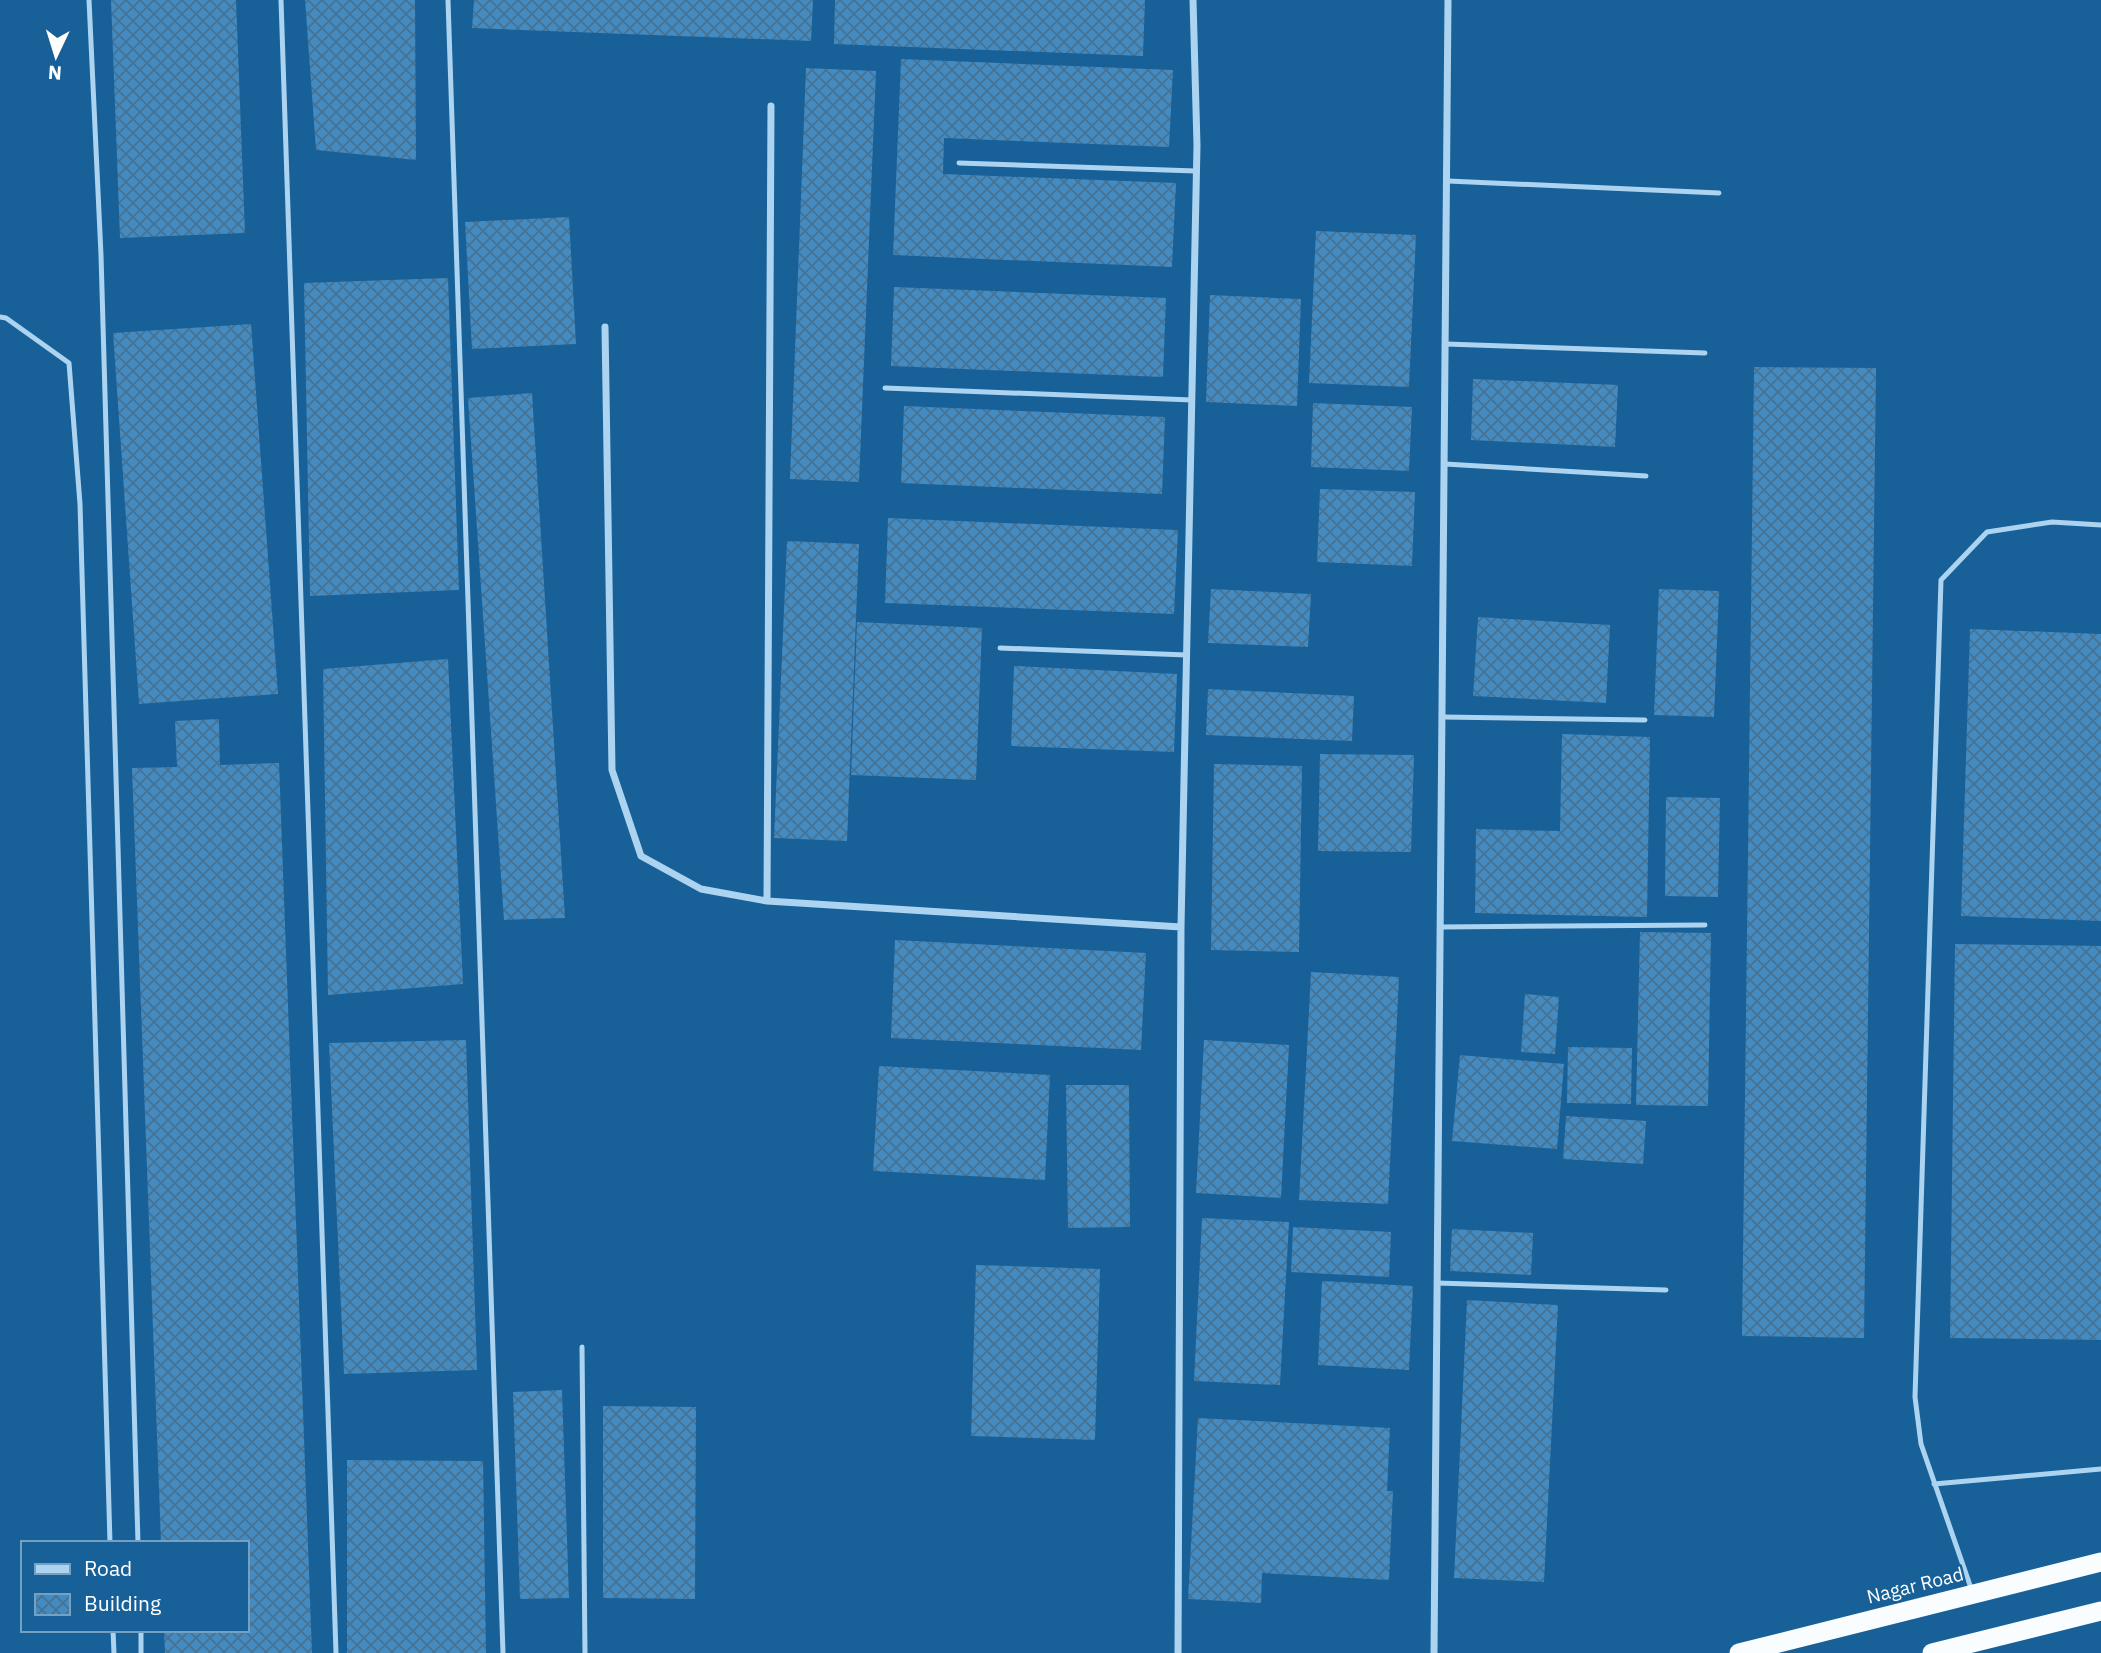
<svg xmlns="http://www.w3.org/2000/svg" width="2101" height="1653" viewBox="0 0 2101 1653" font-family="'IBM Plex Sans',sans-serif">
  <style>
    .building { fill: url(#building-cross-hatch) }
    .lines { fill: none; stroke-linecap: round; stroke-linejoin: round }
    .service { stroke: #acd4f1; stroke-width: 5 }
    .minor { stroke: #acd4f1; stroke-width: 7 }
    .trunk { stroke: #fafdff; stroke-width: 19 }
    .labels { text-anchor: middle; stroke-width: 5; stroke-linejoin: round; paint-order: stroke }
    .street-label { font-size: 19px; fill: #fff; stroke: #186098 }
  </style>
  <defs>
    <pattern id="building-cross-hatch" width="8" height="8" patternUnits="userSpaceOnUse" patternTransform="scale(1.75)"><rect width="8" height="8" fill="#448bc1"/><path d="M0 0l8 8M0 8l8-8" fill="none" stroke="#477292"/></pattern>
  </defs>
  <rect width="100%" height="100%" fill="#186098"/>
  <!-- building -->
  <path class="building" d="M111,0H236L245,233L120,238Z
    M305,0H415L416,160L316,150Z
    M474,0H813L811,41L472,28Z
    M835,0H1145L1143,56L834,44Z
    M901,59L1173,70L1169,147L944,138L943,174L1176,183L1172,267L893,255Z
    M806,68L876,71L859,482L790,479Z
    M569,217L576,344L472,349L465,222Z
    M1316,231L1416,235L1409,387L1309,383Z
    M448,278L459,590L310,596L304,283Z
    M894,287L1166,298L1163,377L891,366Z
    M1210,295L1301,299L1297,406L1206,402Z
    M251,324L278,694L139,704L113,333Z
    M1754,367L1876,368L1864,1338L1742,1336Z
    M1473,379L1618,385L1615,447L1471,440Z
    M532,393L565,918L504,920L468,398Z
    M1313,403L1412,407L1409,471L1311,467Z
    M904,406L1165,417L1162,494L901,483Z
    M1320,489L1415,492L1412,566L1317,562Z
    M888,518L1178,530L1174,614L885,603Z
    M787,541L859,544L847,841L774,838Z
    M1211,589L1311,594L1308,647L1208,643Z
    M1659,589L1719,591L1714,717L1654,715Z
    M1478,617L1610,625L1606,703L1473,696Z
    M857,622L982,628L976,780L851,775Z
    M1970,629L2101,634V921L1961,916Z
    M448,659L463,984L328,995L323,669Z
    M1014,666L1177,674L1174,752L1011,746Z
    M1208,689L1354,696L1352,741L1206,735Z
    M219,719L220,765L279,763L312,1653H165L164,1630H247V1543H161L132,768L177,767L175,721Z
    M1562,734L1650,737L1647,917L1475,913L1476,829L1560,831Z
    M1320,754L1414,755L1411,852L1318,851Z
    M1214,764L1302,766L1299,952L1211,950Z
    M1666,797L1720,798L1718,897L1665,896Z
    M1640,932L1711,933L1708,1106L1636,1105Z
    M895,940L1146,953L1141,1050L891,1038Z
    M1955,944L2101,946V1340L1950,1338Z
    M1311,972L1399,977L1388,1204L1299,1200Z
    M1525,994L1559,997L1555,1054L1521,1052Z
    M466,1040L477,1370L344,1374L329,1043Z
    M1204,1040L1289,1045L1281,1198L1196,1193Z
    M1568,1047L1632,1048L1631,1104L1567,1103Z
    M1460,1055L1564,1064L1557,1149L1452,1141Z
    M879,1066L1050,1075L1045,1180L873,1171Z
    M1066,1085H1129L1130,1227L1068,1228Z
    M1566,1116L1646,1121L1643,1164L1563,1159Z
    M1202,1218L1289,1222L1280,1385L1194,1381Z
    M1293,1227L1391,1232L1389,1277L1291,1272Z
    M1452,1229L1533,1233L1531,1275L1450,1271Z
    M976,1265L1100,1269L1095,1440L971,1436Z
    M1322,1281L1413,1286L1409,1370L1318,1365Z
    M1467,1300L1558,1305L1544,1582L1454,1578Z
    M562,1390L569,1598L520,1599L513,1392Z
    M603,1406L696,1407L695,1599L603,1598Z
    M1198,1418L1390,1428L1387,1491H1393L1389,1580L1262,1573L1261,1603L1188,1599Z
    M347,1460L483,1461L486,1653H347Z"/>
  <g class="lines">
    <!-- service -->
    <path class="service" d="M89,0L101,255L138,1543
      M281,0L336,1653
      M448,0L503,1653
      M959,163L1196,171
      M1448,181L1719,193
      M0,317L6,318L69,363L80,504L110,1543
      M1446,344L1705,353
      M885,388L1192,400
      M1445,464L1646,476
      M1000,648L1187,655
      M1443,717L1645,720
      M1441,927L1705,925
      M1437,1283L1666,1290
      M582,1347L585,1653
      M1934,1484L2101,1469
      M1972,1591L1921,1444L1915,1397L1941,580L1987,532L2052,522L2101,525
      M113,1630L114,1653
      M141,1630V1653"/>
    <!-- minor -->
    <path class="minor" d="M605,327L612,770L641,856L701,889L767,901L1181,927
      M767,901L771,106
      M1178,1653L1181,927L1197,145L1193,0
      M1434,1653L1448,0"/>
    <!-- trunk -->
    <path class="trunk" d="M1739,1653L2101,1562
      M1932,1653L2101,1611"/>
  </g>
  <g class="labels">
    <!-- street labels -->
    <g class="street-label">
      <text transform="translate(1915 1585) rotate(-14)" y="7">Nagar Road</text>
    </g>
  </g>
  <!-- legend -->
  <rect x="21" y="1541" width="228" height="91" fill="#186098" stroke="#74a0c1" stroke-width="2"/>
  <rect x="35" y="1564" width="35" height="10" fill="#acd4f1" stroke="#74a0c1" stroke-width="2"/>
  <text x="84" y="1576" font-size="21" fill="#ffffff">Road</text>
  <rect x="35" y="1594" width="35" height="21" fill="url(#building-cross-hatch)" stroke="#74a0c1" stroke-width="2"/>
  <text x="84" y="1611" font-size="21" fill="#ffffff">Building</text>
  <!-- north arrow -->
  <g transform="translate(56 56) rotate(184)" stroke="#186098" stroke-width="5" paint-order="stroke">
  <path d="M0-5L12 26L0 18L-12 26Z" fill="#ffffff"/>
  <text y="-10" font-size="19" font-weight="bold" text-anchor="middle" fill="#ffffff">N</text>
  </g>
</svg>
